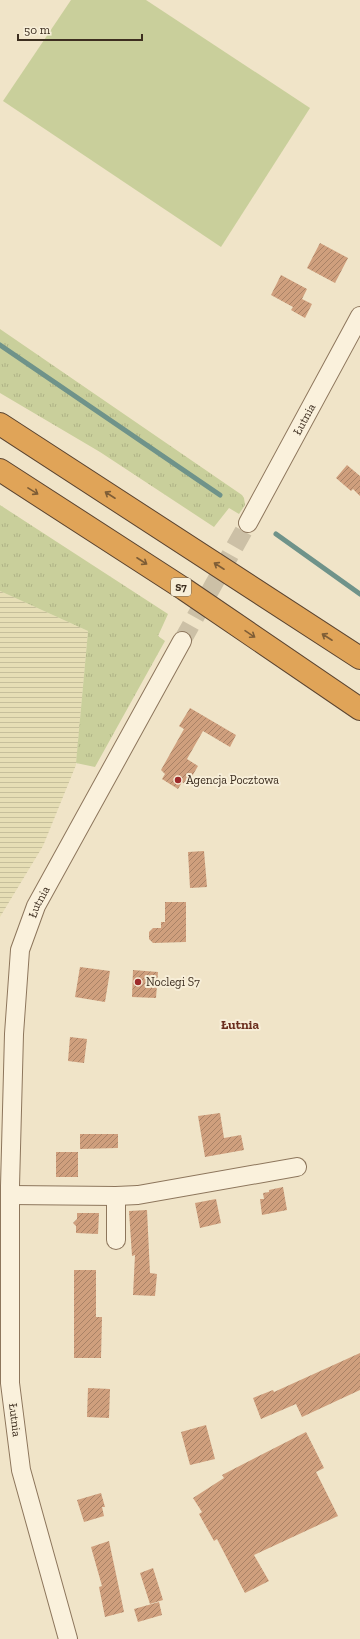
<svg xmlns="http://www.w3.org/2000/svg" width="360" height="1639" viewBox="0 0 360 1639" font-family="'Zilla Slab',serif">
  <style>
    .farmland { fill: url(#farmland-rules) }
    .grass { fill: url(#grass-tufts) }
    .green { fill: #c9cf9b }
    .lines { fill: none; stroke-linecap: round; stroke-linejoin: round }
    .stream { stroke: #6f938a; stroke-width: 5 }
    .building { fill: url(#building-hatch) }
    .minor-tunnel { stroke: #ccc0a6; stroke-width: 18; stroke-dasharray: 18 9; stroke-linecap: butt }
    .minor-casing { stroke: #8d765c; stroke-width: 20 }
    .highway-casing { stroke: #5b4430; stroke-width: 24 }
    .minor { stroke: #faf1dc; stroke-width: 18 }
    .highway { stroke: #e0a458; stroke-width: 22 }
    .oneway { stroke: #7e5d36 }
    .poi-dot { fill: #9e2a2b; stroke: #f7eed8; stroke-width: 1.5 }
    .labels { text-anchor: middle; stroke-width: 4; stroke-linejoin: round; paint-order: stroke }
    .shield { fill: #f7eed8; stroke: #756857; stroke-width: 1 }
    .shield-label { font-size: 11px; font-weight: bold; fill: #3d2e20 }
    .street-label { font-size: 12px; fill: #3d2e20; stroke: #f7eed8 }
    .poi-label { font-size: 12px; fill: #3d2e20; stroke: #f7eed8; text-anchor: start }
    .neighbourhood-label { font-size: 13px; font-weight: bold; fill: #6b2e1e; stroke: #f7eed8 }
  </style>
  <defs>
    <pattern id="farmland-rules" width="6" height="5" patternUnits="userSpaceOnUse"><rect width="6" height="5" fill="#e6deb5"/><path d="M0 2.5h6" fill="none" stroke="#c6bf9b"/></pattern>
    <pattern id="grass-tufts" width="24" height="20" patternUnits="userSpaceOnUse"><rect width="24" height="20" fill="#c9cf9b"/><path d="M3 7l-1-3M5 7V3M7 7l1-3M15 17l-1-3M17 17v-4M19 17l1-3" fill="none" stroke="#aeb285"/></pattern>
    <pattern id="building-hatch" width="6" height="6" patternUnits="userSpaceOnUse"><rect width="6" height="6" fill="#cf9f7d"/><path d="M-1 1l2-2M0 6l6-6M5 7l2-2" fill="none" stroke="#a98266"/></pattern>
  </defs>
  <rect width="100%" height="100%" fill="#f0e4c8"/>
  <!-- farmland -->
  <path class="farmland" d="M0,591L88,631L76,765L43,846L0,917Z"/>
  <!-- grass -->
  <path class="grass" d="M0,329L242,495L244,498L245,505L239,514L229,508L214,527L100,452L0,393Z
    M0,505L168,614L158,636L165,641L95,767L76,763L88,631L0,591Z"/>
  <!-- green -->
  <path class="green" d="M71,0H146L310,108L221,247L3,101Z"/>
  <g class="lines">
    <!-- stream -->
    <path class="stream" d="M0,345L220,495
      M276,534L360,594"/>
  </g>
  <!-- building -->
  <path class="building" d="M320,243L348,258L335,283L307,268Z
    M281,275L307,289L302,299L312,304L305,318L291,310L293,307L271,295Z
    M347,465L360,476V496L353,489L351,491L336,478Z
    M190,708L236,735L230,747L203,731L187,759L198,766L187,785L182,782L178,789L162,779L165,774L161,770L184,729L179,726Z
    M204,851L207,887L190,888L188,852Z
    M165,902H186V942L153,943L149,939V932L153,928H161V922H165Z
    M80,967L110,971L105,1002L75,997Z
    M133,970L158,972L156,998L132,997Z
    M70,1037L87,1039L84,1063L68,1061Z
    M220,1113L224,1138L241,1135L244,1150L205,1157L198,1116Z
    M80,1134H118V1148L80,1149Z
    M56,1152H78V1177H56Z
    M283,1187L287,1210L262,1215L260,1199H264L263,1193L269,1192V1190Z
    M216,1199L221,1223L200,1228L195,1203Z
    M147,1210L150,1273L157,1274L155,1296L133,1295L135,1255L132,1256L129,1211Z
    M77,1213H99L98,1234L76,1233V1226L73,1223L77,1219Z
    M74,1270H96V1317H102L101,1358H74Z
    M360,1353V1390L302,1417L296,1404L261,1419L253,1398L273,1390L274,1392Z
    M88,1388L110,1389L109,1418L87,1417Z
    M206,1425L215,1459L190,1465L181,1432Z
    M306,1432L324,1468L316,1472L338,1516L254,1555L269,1581L245,1593L217,1539L214,1541L199,1514L202,1512L193,1498L224,1478L222,1475Z
    M101,1493L105,1507H102L104,1516L84,1522L77,1500Z
    M109,1541L124,1612L105,1617L99,1587L102,1586L91,1547Z
    M153,1568L163,1600L150,1604L140,1573Z
    M159,1602L162,1615L138,1622L134,1609Z"/>
  <g class="lines">
    <!-- minor-tunnel -->
    <path class="minor-tunnel" d="M182,641L248,523"/>
    <defs>
      <g id="minor">
        <path id="s1" d="M248,523L360,316"/>
        <path d="M10,1195L116,1196L138,1195L297,1167"/>
        <path d="M116,1196V1240"/>
        <path id="s2" d="M68,1639L21,1470L10,1383V1186L14,1034L20,950L36,906L182,641"/>
      </g>
      <path id="highway" d="M0,424L360,658
        M0,470L184,589L360,709"/>
    </defs>
    <!-- minor casing -->
    <use href="#minor" class="minor-casing"/>
    <!-- highway casing -->
    <use href="#highway" class="highway-casing"/>
    <!-- minor -->
    <use href="#minor" class="minor"/>
    <!-- highway -->
    <use href="#highway" class="highway"/>
  </g>
  <!-- one-way arrows -->
  <defs><path id="oneway-shaft" d="M-6 0H5M1.5-3L5.5 0L1.5 3" fill="none" stroke-width="1.6" stroke-linecap="round" stroke-linejoin="round"/></defs>
  <g class="oneway">
    <use href="#oneway-shaft" transform="translate(33 491) rotate(32)"/>
    <use href="#oneway-shaft" transform="translate(110 495) rotate(-147)"/>
    <use href="#oneway-shaft" transform="translate(142 561) rotate(33)"/>
    <use href="#oneway-shaft" transform="translate(219 566) rotate(-147)"/>
    <use href="#oneway-shaft" transform="translate(250 634) rotate(34)"/>
    <use href="#oneway-shaft" transform="translate(327 637) rotate(-147)"/>
  </g>
  <!-- markers -->
  <g class="poi-dot">
    <circle cx="178" cy="780" r="4"/>
    <circle cx="138" cy="982" r="4"/>
  </g>
  <g class="labels">
    <!-- shield labels -->
    <rect class="shield" x="171" y="578" width="20" height="18" rx="3"/>
    <g class="shield-label">
      <text x="181" y="591">S7</text>
    </g>
    <!-- street labels -->
    <g class="street-label">
      <text dy="4" stroke="none"><textPath href="#s1" startOffset="118">Łutnia</textPath></text>
      <text dy="4" stroke="none"><textPath href="#s2" startOffset="748">Łutnia</textPath></text>
      <text transform="translate(15 1420) rotate(83)" y="4">Łutnia</text>
    </g>
    <!-- poi labels -->
    <g class="poi-label">
      <text x="186" y="784">Agencja Pocztowa</text>
      <text x="146" y="986">Noclegi S7</text>
    </g>
    <!-- neighbourhood labels -->
    <g class="neighbourhood-label">
      <text x="240" y="1029">Łutnia</text>
    </g>
  </g>
  <!-- scale -->
  <path d="M18 34v6h124v-6" fill="none" stroke="#3d2e20" stroke-width="2"/>
  <text x="24" y="34" font-size="12" fill="#3d2e20" stroke="#f7eed8" stroke-width="3" paint-order="stroke">50 m</text>
</svg>
